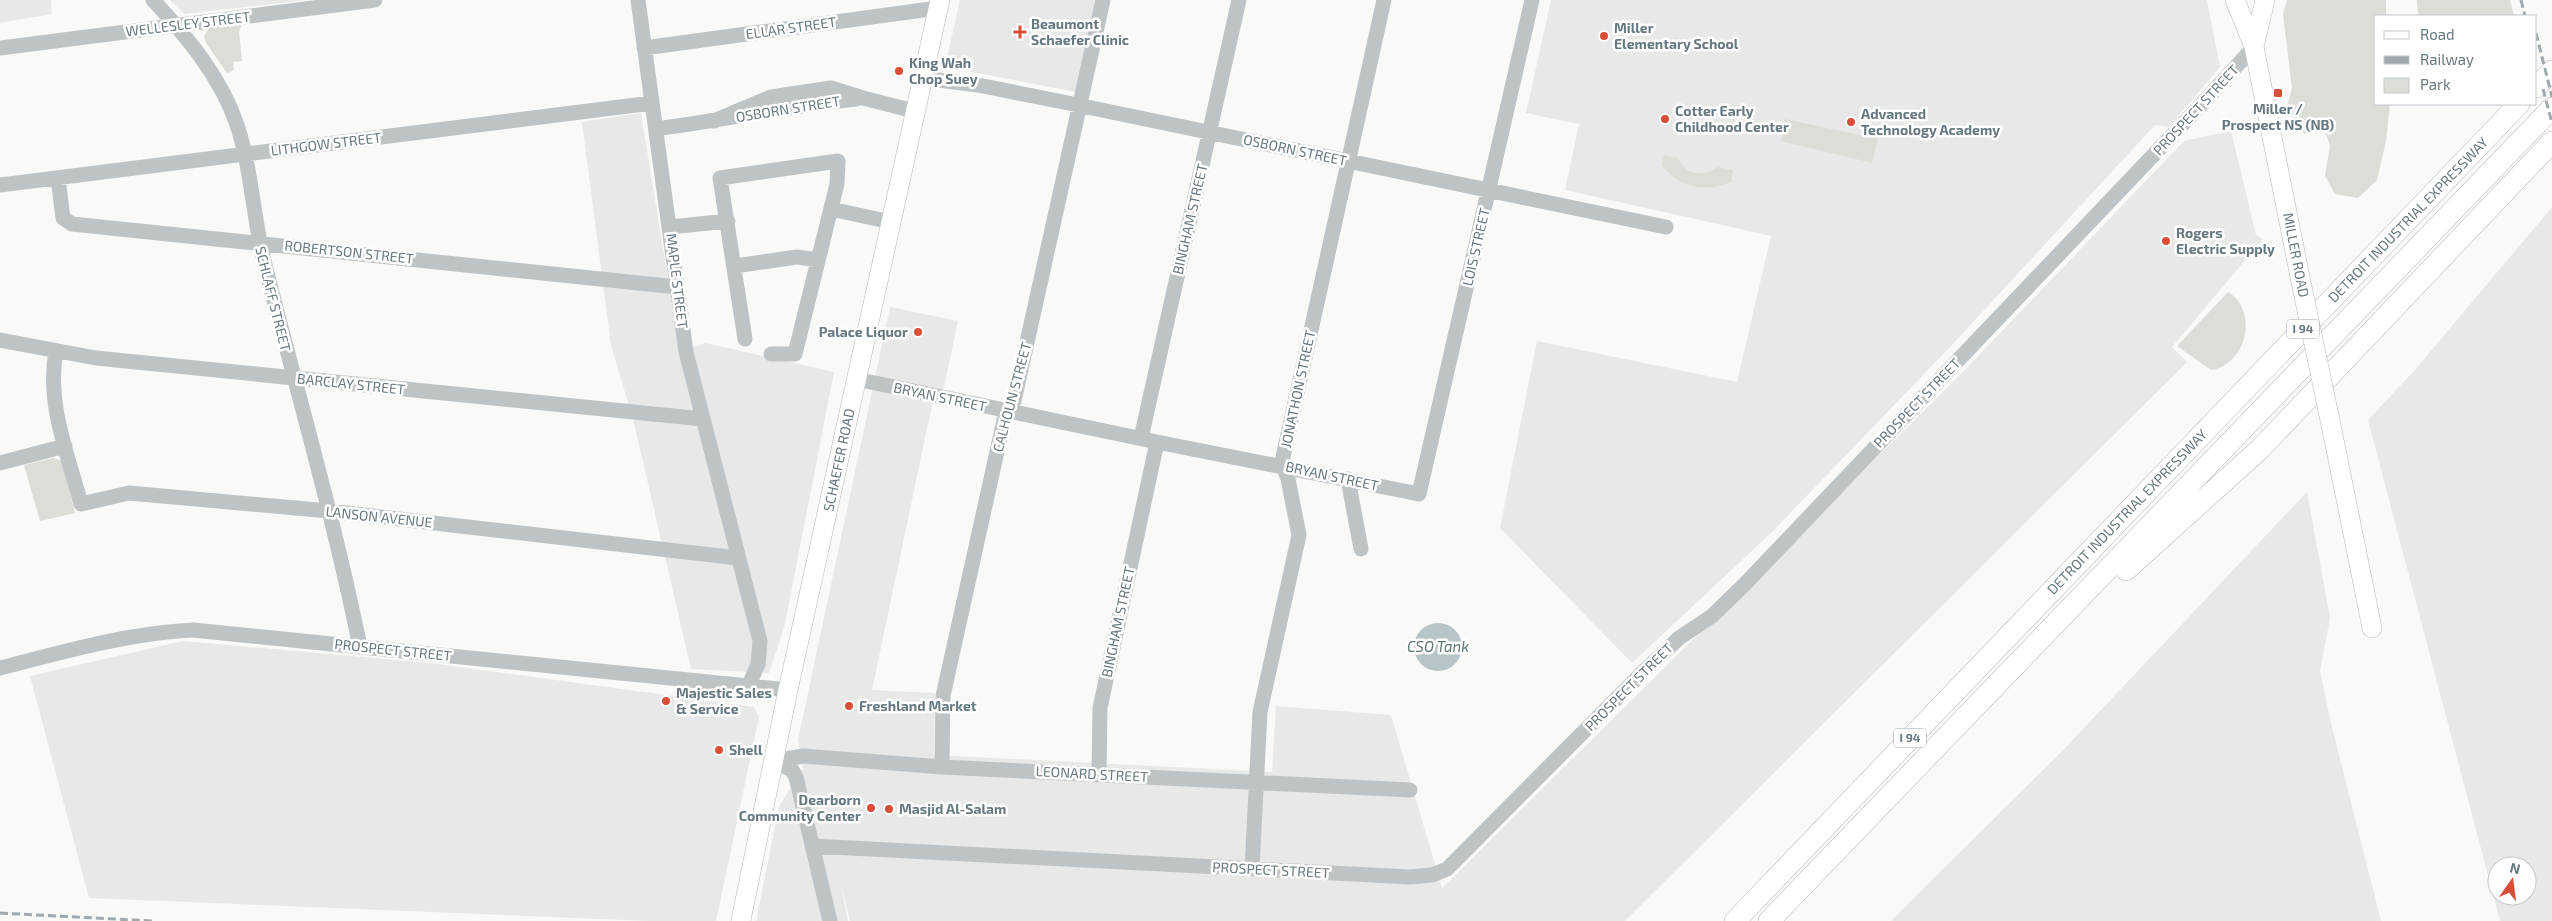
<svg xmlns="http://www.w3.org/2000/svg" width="2552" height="921" viewBox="0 0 2552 921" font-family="'Exo 2',sans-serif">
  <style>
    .built { fill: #e7e9e8; fill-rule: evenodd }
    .green { fill: #daded7 }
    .water { fill: #b8c5c8 }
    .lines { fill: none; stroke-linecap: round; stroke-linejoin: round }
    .major-casing { stroke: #b2b8bb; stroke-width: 20 }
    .highway-casing { stroke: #b4b9bb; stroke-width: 22 }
    .minor { stroke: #bec4c6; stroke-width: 15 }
    .major { stroke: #fff; stroke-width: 19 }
    .highway { stroke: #fff; stroke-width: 21 }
    .rail { stroke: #a0a9ad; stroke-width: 3; stroke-dasharray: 8 4; stroke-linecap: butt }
    .major-bridge-casing { stroke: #b2b8bb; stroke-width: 20; stroke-linecap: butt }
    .major-bridge { stroke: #fff; stroke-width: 19 }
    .poi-dot { fill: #da4d36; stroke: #fff; stroke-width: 2 }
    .labels { text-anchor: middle; stroke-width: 5; stroke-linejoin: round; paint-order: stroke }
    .shield { fill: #fff; stroke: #94a0a6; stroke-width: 1 }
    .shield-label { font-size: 12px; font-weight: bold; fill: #667880 }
    .street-label { font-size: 14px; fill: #667880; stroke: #fff }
    .poi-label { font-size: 14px; font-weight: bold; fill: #667880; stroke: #fff; text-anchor: start }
    .water-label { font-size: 15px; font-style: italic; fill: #60767a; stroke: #fff }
  </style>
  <rect width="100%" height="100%" fill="#f9f9f7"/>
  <!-- built -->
  <path class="built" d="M0,0H51L52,14L0,23Z
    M170,0H307L184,14Z
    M960,0H1099L1082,93L945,67Z
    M1551,0H2207L2220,67L2169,127L2155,125L1950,347L1772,532L1632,663L1500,528L1537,341L1737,382L1771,236L1565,190L1579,124L1526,113Z
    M641,113L680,353L705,343L834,372L785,624L769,673L691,669L634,423L611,345L582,122Z
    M2231,131L2256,235L2263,239L2172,347L2187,362L1625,921H850L841,884L848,921H756L779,806L803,768L798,740L890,307L958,321L944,387L932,405L872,690L935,693L934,755L1272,772L1276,706L1391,715L1442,888L1957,378L2184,141Z
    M2552,207V921H2500L2368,420L2414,371ZM2497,866H2527V896H2497Z
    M2307,492L2330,618L2320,671L2331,723L2381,921H1891L2066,747Z
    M183,641L430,663L754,707L759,717L716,921H649L89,898L30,676Z"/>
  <!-- green -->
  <path class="green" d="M2287,0H2386V16H2376V104H2390L2386,141L2377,180L2358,198L2335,194L2325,176L2330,146L2323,124L2304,134L2287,106L2292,88L2283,14Z
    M2417,0H2510L2514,16H2418Z
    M242,24L239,32L242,61L233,62L234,70L227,73L206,43L204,36L209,28Z
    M1785,119L1878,139L1872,163L1781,141Z
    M1664,155L1678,158C1686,176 1703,177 1718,167L1733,170L1731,182C1704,193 1681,188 1662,166Z
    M2228,292C2259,310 2247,365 2211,370L2177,346Z
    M53,458L62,461L75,513L40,521L24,465Z"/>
  <!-- water -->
  <path class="water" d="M1414 647a24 24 0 1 1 48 0a24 24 0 1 1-48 0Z"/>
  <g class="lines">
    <defs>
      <path id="major" d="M2235,0L2254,47
        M2265,0L2254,47L2301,282
        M2331,425L2372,628
        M741,920L788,690L940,0"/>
      <path id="highway" d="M2536,87L2552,71
        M2126,570L2260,449L2552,142
        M1735,921L2519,104
        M1769,921L2552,108"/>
    </defs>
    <!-- major casing -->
    <use href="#major" class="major-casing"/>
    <!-- highway casing -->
    <use href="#highway" class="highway-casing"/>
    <!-- minor -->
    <path class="minor" d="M153,0C187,37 221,77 237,125C252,170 253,219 265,265C297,392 334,518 360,647
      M638,0L686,352L760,641L758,664L749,685
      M0,48L375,0
      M644,48L938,8
      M922,78L978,85L1068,103L1666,227
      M714,121L771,97L831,88L863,98L914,111
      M656,129C723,120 789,106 856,99
      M58,178L63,218L72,224L677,287
      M0,185L652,103
      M831,209L891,222
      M670,227L728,221
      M735,266L797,257L818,260
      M745,339L720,178L838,161L837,184L795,354H771
      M0,340L96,358L703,419
      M56,352C46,402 68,455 81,504L129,493L329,511L738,558
      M856,379L1157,442L1419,494L1532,0
      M1141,438L1239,0
      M0,463L65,446
      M1348,479L1361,549
      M0,668C63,652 128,633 193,630L788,690
      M774,761L803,756L942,767L1410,790
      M774,761L792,770L796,777L830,921
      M942,767L943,696L1004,420L1014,401L1103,0
      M1099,774L1100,708L1157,442
      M812,846L1410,877L1432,875L1447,869L1643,672L1679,638L1712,616L1744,585L2184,123L2254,47
      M1252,869L1260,712L1299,535L1288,479L1283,465V457L1384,0"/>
    <!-- major -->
    <use href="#major" class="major"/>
    <!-- highway -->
    <use href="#highway" class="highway"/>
    <!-- rail -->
    <path class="rail" d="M2521,0L2525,16
      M2536,33L2552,97
      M2543,89L2552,123
      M0,913L152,921"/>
    <defs>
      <path id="major-bridge" d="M2301,282L2331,425"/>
    </defs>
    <!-- major-bridge casing -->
    <use href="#major-bridge" class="major-bridge-casing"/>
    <!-- major-bridge -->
    <use href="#major-bridge" class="major-bridge"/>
  </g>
  <!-- markers -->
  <g class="poi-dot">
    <path d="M1017.5 24.5h5v5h5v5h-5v5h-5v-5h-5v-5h5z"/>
    <circle cx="1604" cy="36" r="5"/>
    <circle cx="899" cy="71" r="5"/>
    <rect x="2273" y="88" width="10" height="10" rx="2.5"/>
    <circle cx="1665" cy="119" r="5"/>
    <circle cx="1851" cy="122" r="5"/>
    <circle cx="2166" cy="241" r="5"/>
    <circle cx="918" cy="332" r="5"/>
    <circle cx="666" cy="701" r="5"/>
    <circle cx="849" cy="706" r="5"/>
    <circle cx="719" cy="750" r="5"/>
    <circle cx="871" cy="808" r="5"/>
    <circle cx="889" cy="809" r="5"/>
  </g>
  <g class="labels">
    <!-- shield labels -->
    <g class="shield">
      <rect x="2287" y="319.5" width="32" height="19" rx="4"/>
      <rect x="1894" y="728.5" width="32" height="19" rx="4"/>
    </g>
    <g class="shield-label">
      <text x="2303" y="333">I 94</text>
      <text x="1910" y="742">I 94</text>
    </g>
    <!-- street labels -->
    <g class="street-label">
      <text transform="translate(188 24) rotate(-7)" y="5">WELLESLEY STREET</text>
      <text transform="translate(791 28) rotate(-8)" y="5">ELLAR STREET</text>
      <text transform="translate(788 109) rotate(-9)" y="5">OSBORN STREET</text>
      <text transform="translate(2196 110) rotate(-47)" y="5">PROSPECT STREET</text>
      <text transform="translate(326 144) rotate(-7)" y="5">LITHGOW STREET</text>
      <text transform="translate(1295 150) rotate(12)" y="5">OSBORN STREET</text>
      <text transform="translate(1190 219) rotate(-77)" y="5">BINGHAM STREET</text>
      <text transform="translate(2408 220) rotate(-46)" y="5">DETROIT INDUSTRIAL EXPRESSWAY</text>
      <text transform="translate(1476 247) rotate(-77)" y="5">LOIS STREET</text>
      <text transform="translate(349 252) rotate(6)" y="5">ROBERTSON STREET</text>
      <text transform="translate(2296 255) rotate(79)" y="5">MILLER ROAD</text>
      <text transform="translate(677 281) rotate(83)" y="5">MAPLE STREET</text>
      <text transform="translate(273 299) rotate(76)" y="5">SCHLAFF STREET</text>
      <text transform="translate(351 384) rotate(6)" y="5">BARCLAY STREET</text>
      <text transform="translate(1298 389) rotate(-78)" y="5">JONATHON STREET</text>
      <text transform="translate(940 397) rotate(12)" y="5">BRYAN STREET</text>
      <text transform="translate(1012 397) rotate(-75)" y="5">CALHOUN STREET</text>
      <text transform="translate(1917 403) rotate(-46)" y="5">PROSPECT STREET</text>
      <text transform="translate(839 460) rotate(-78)" y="5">SCHAEFER ROAD</text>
      <text transform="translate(1332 476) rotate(12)" y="5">BRYAN STREET</text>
      <text transform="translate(2127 512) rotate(-46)" y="5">DETROIT INDUSTRIAL EXPRESSWAY</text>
      <text transform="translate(379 517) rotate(6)" y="5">LANSON AVENUE</text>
      <text transform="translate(1118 622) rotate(-78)" y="5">BINGHAM STREET</text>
      <text transform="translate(393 650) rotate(6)" y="5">PROSPECT STREET</text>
      <text transform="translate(1629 687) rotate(-45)" y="5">PROSPECT STREET</text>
      <text transform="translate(1092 774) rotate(3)" y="5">LEONARD STREET</text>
      <text transform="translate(1271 870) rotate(3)" y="5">PROSPECT STREET</text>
    </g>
    <!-- poi labels -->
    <g class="poi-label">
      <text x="1031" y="29">Beaumont<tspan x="1031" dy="16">Schaefer Clinic</tspan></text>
      <text x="1614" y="33">Miller<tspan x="1614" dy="16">Elementary School</tspan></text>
      <text x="909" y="68">King Wah<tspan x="909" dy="16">Chop Suey</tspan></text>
      <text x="2278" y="114" text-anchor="middle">Miller /<tspan x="2278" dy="16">Prospect NS (NB)</tspan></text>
      <text x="1675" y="116">Cotter Early<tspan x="1675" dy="16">Childhood Center</tspan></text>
      <text x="1861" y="119">Advanced<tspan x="1861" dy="16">Technology Academy</tspan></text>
      <text x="2176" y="238">Rogers<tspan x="2176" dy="16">Electric Supply</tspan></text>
      <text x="908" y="337" text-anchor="end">Palace Liquor</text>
      <text x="676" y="698">Majestic Sales<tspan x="676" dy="16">&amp; Service</tspan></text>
      <text x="859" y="711">Freshland Market</text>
      <text x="729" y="755">Shell</text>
      <text x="861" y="805" text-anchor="end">Dearborn<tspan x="861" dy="16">Community Center</tspan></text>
      <text x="899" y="814">Masjid Al-Salam</text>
    </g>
    <!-- water labels -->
    <g class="water-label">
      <text x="1438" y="652">CSO Tank</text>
    </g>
  </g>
  <!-- legend -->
  <rect x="2374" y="15" width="162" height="90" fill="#ffffff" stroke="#c2c9cc"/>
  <rect x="2384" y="31" width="25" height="8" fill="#ffffff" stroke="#c2c9cc"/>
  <text x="2420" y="40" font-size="15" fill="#667880">Road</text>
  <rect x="2384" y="56" width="25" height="8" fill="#a0a9ad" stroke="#c2c9cc"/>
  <text x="2420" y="65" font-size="15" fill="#667880">Railway</text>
  <rect x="2384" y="78" width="25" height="15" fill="#daded7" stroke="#c2c9cc"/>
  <text x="2420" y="90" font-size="15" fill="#667880">Park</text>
  <!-- north arrow -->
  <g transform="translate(2512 881) rotate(14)"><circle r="24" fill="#ffffff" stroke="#c2c9cc"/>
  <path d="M0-4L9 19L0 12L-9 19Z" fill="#da4d36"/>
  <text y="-8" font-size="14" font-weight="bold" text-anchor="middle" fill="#667880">N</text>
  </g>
</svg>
